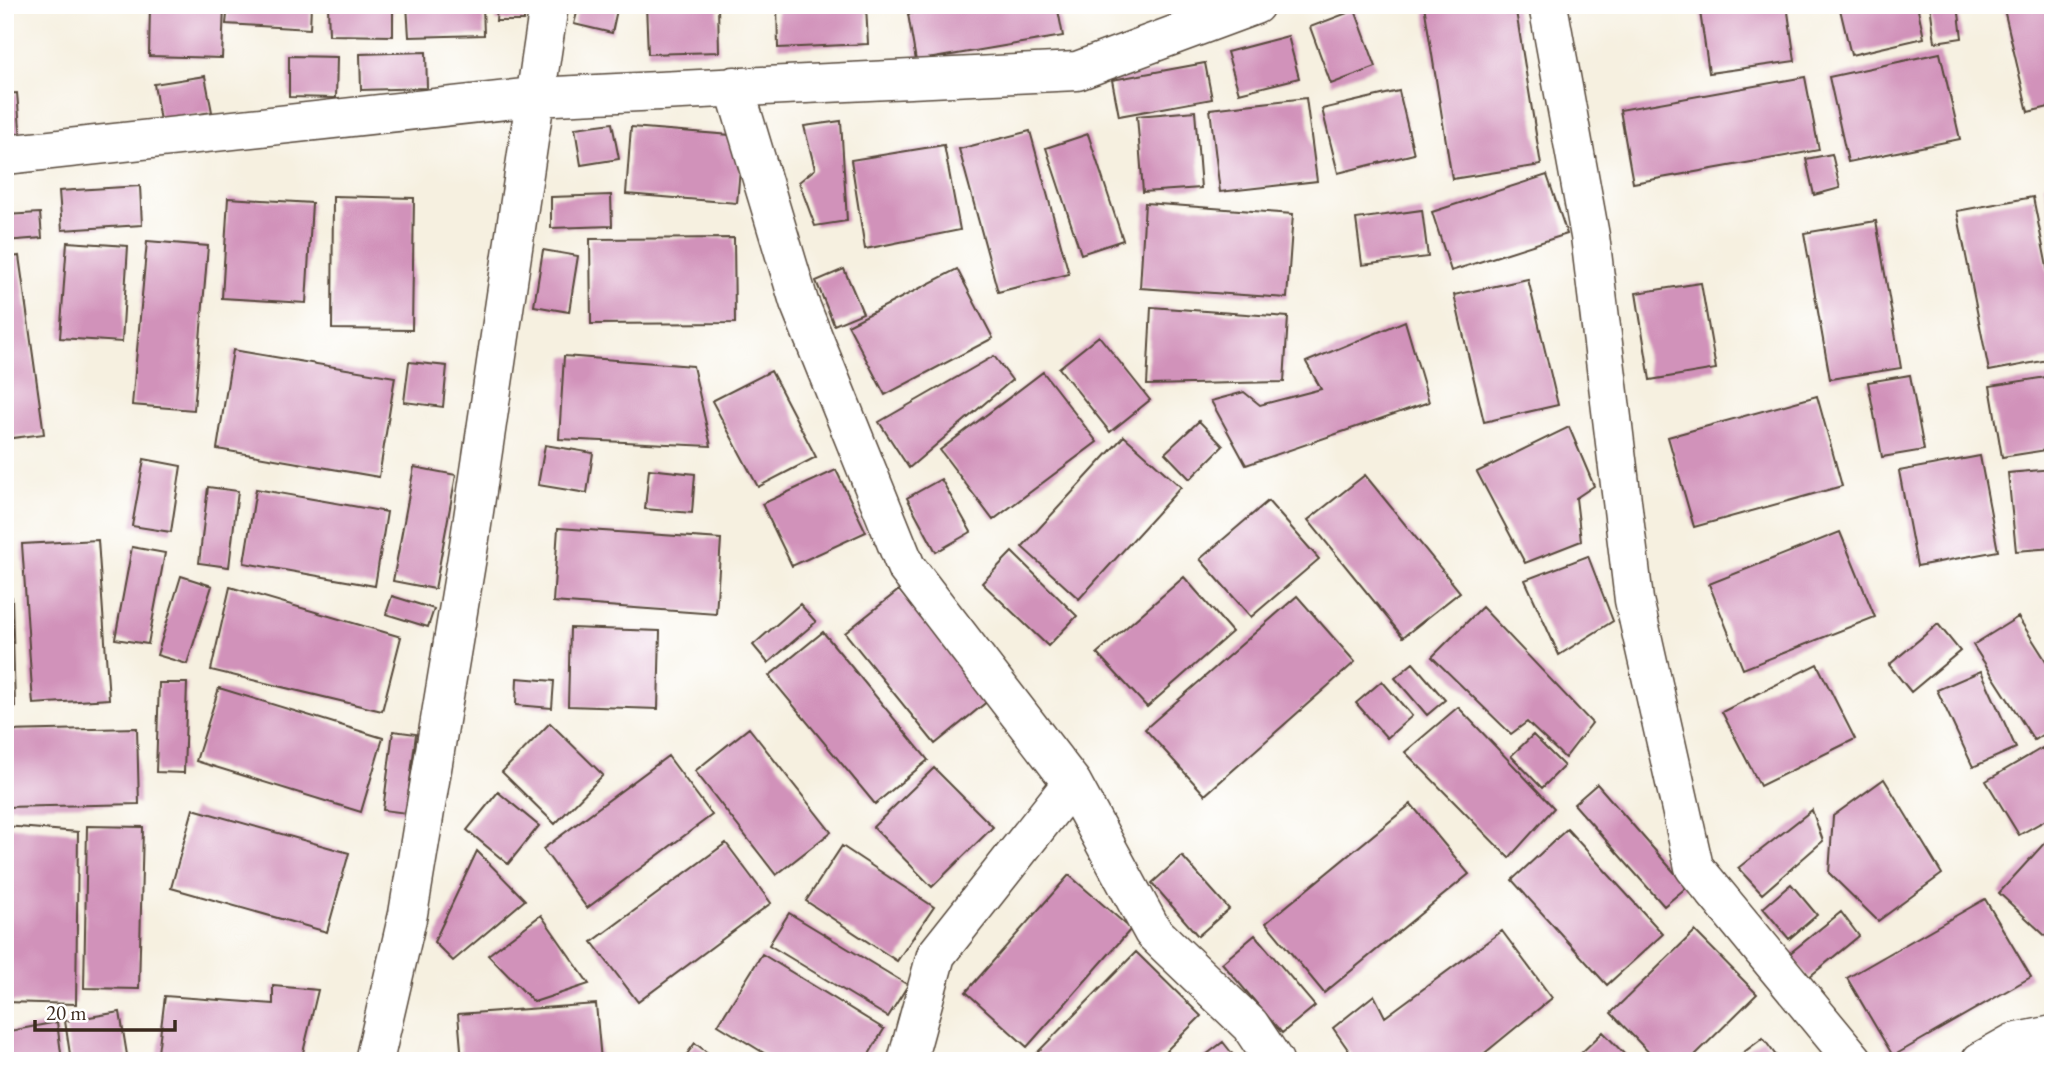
<svg xmlns="http://www.w3.org/2000/svg" width="2058" height="1066" viewBox="0 0 2058 1066" font-family="'EB Garamond',serif">
  <style>
    .building { fill: #d192ba }
    .lines { fill: none; stroke-linecap: round; stroke-linejoin: round }
    .minor-casing { stroke: #57483b; stroke-width: 41 }
    .minor { stroke: #fff; stroke-width: 38 }
  </style>
  <rect width="100%" height="100%" fill="#fff"/>
  <filter id="ink" filterUnits="userSpaceOnUse"><feTurbulence type="fractalNoise" baseFrequency=".0143" numOctaves="2"/><feDisplacementMap in="SourceGraphic" scale="14" xChannelSelector="R" yChannelSelector="G"/><feConvolveMatrix kernelMatrix="1 2 1 2 8 2 1 2 1" color-interpolation-filters="sRGB"/></filter>
  <filter id="wash" filterUnits="userSpaceOnUse"><feTurbulence type="fractalNoise" baseFrequency=".00686" numOctaves="4" result="noise"/><feDisplacementMap in="SourceGraphic" scale="28" xChannelSelector="R" yChannelSelector="G"/><feGaussianBlur stdDeviation="1.57" result="paint"/><feColorMatrix in="noise" values="0 0 0 0 0 0 0 0 0 0 0 0 0 0 0 0 0 1.4 0 .05"/><feComposite in="paint" operator="in"/></filter>
  <g filter="url(#wash)">
    <rect width="100%" height="100%" fill="#f6f0e0"/>
    <g id="blocks">
      <!-- building -->
      <path class="building" d="M150,5H224L222,58L149,56Z
        M228,5H311L310,29L226,24Z
        M328,5H393V36L329,35Z
        M407,5H483L484,35L409,37Z
        M497,5H524V21H496Z
        M579,5H618L612,33L574,24Z
        M646,5H718L719,52L648,54Z
        M777,5H866L868,44L778,48Z
        M963,5H1057L1063,36L916,61L908,14Z
        M1424,5H1515L1541,165L1452,179Z
        M1699,5H1787L1795,61L1709,73Z
        M1839,5H1917L1924,38L1851,55Z
        M1930,5H1958L1962,38L1935,42Z
        M2003,5H2053V106L2028,112Z
        M1355,10L1376,67L1331,84L1310,27Z
        M1288,36L1299,78L1239,93L1227,52Z
        M426,52L427,88L361,90L360,54Z
        M1940,53L1960,139L1848,162L1829,77Z
        M289,56L337,57L336,98L289,97Z
        M1205,63L1212,99L1119,116L1112,80Z
        M205,76L212,112L160,121L154,84Z
        M1805,77L1819,150L1633,183L1620,110Z
        M1399,91L1414,154L1338,173L1322,109Z
        M17,93L21,140L5,142V94Z
        M1306,98L1317,181L1220,192L1210,109Z
        M1195,111L1201,188L1143,192L1137,116Z
        M841,121L847,221L815,226L799,182L815,169L804,126Z
        M612,123L619,159L581,165L575,128Z
        M631,127L743,136L737,203L626,194Z
        M1030,131L1069,274L998,292L959,149Z
        M1088,134L1123,240L1081,254L1046,148Z
        M944,145L960,230L865,249L851,160Z
        M1832,154L1840,188L1814,195L1806,159Z
        M1547,175L1567,234L1451,271L1432,212Z
        M2053,182V220H2051L2044,184Z
        M140,186L142,225L62,230L59,191Z
        M611,195L612,226L551,228V197Z
        M333,196L414,198L412,330L332,329Z
        M2033,197L2053,297V359L1989,371L1957,211Z
        M228,198L312,203L306,303L222,298Z
        M1145,203L1293,214L1287,298L1140,288Z
        M1422,210L1428,257L1362,265L1356,219Z
        M40,213L42,238L5,241V215Z
        M1876,221L1901,368L1830,379L1804,233Z
        M734,238L735,323L591,324L590,239Z
        M147,241L208,246L194,410L132,405Z
        M67,242L128,246L122,342L60,338Z
        M543,250L578,256L569,312L534,306Z
        M19,256L44,434L5,439V258Z
        M844,269L863,313L834,325L816,281Z
        M957,269L993,338L885,395L848,325Z
        M1528,279L1558,405L1484,422L1454,295Z
        M1701,283L1716,369L1650,380L1636,293Z
        M1151,307L1288,317L1284,382L1147,385Z
        M1405,321L1429,402L1246,465L1211,401L1244,392L1260,405L1321,389L1306,362Z
        M1099,336L1150,400L1110,432L1059,368Z
        M233,350L395,377L379,477L217,449Z
        M564,356L693,366L711,446L559,439Z
        M994,356L1012,380L909,468L879,422Z
        M409,362L447,366L443,407L404,402Z
        M771,371L816,457L758,487L712,401Z
        M1043,372L1097,442L993,520L940,450Z
        M1910,375L1924,450L1882,457L1868,382Z
        M2053,376V449L2002,457L1990,386Z
        M1817,396L1842,486L1694,527L1668,437Z
        M1199,421L1223,446L1190,479L1165,453Z
        M1569,427L1594,486L1576,498L1581,541L1525,563L1477,472Z
        M1124,436L1181,487L1079,599L1022,547Z
        M545,445L593,453L587,493L538,485Z
        M1980,456L1998,551L1917,566L1899,471Z
        M144,459L181,466L171,532L132,526Z
        M414,467L456,475L435,589L393,581Z
        M649,469L695,474L692,513L645,509Z
        M2053,469V548L2016,551L2008,473Z
        M836,470L866,532L792,566L762,504Z
        M1365,475L1460,592L1403,637L1308,520Z
        M941,479L971,532L936,552L907,498Z
        M208,487L238,491L229,567L199,563Z
        M256,489L387,512L375,586L244,563Z
        M1268,501L1319,559L1251,617L1200,559Z
        M558,528L721,539L716,614L553,602Z
        M1840,532L1875,617L1743,669L1709,584Z
        M98,540L109,699L33,704L22,544Z
        M132,547L165,553L148,644L115,639Z
        M1012,552L1077,616L1048,646L982,583Z
        M1588,556L1613,621L1559,655L1525,580Z
        M181,576L212,586L187,664L157,655Z
        M1184,577L1232,632L1147,707L1097,653Z
        M230,587L401,637L382,711L211,670Z
        M899,590L989,700L935,744L845,633Z
        M392,596L434,609L428,627L386,614Z
        M1297,596L1355,662L1205,795L1145,729Z
        M5,597H12L15,707H5Z
        M800,604L816,622L768,663L753,645Z
        M1482,607L1592,723L1565,758L1527,722L1511,734L1432,657Z
        M2018,617L2053,672V728L2034,740L1973,645Z
        M1938,624L1960,651L1911,692L1889,665Z
        M570,628L660,631L658,709L568,706Z
        M823,632L928,760L875,804L769,676Z
        M1413,663L1445,700L1427,715L1395,678Z
        M1817,664L1855,739L1760,786L1722,712Z
        M1981,671L2016,748L1973,767L1937,690Z
        M517,678L554,681L552,708L516,705Z
        M1382,681L1412,716L1387,738L1356,703Z
        M159,683H187L184,773L156,772Z
        M219,688L383,738L361,812L196,761Z
        M1458,707L1554,808L1509,858L1405,752Z
        M550,723L603,775L555,824L502,772Z
        M137,728L139,804L5,807V731Z
        M749,728L831,832L776,875L695,771Z
        M393,731L416,734L406,813L383,810Z
        M1533,735L1564,766L1542,788L1511,756Z
        M2042,748L2053,766V816L2019,835L1986,781Z
        M668,756L712,815L587,908L543,849Z
        M934,768L993,827L932,887L873,827Z
        M1884,779L1942,874L1878,921L1829,873L1833,816Z
        M1597,784L1687,887L1664,906L1574,804Z
        M498,792L539,826L508,864L467,830Z
        M1411,804L1469,874L1324,993L1266,923Z
        M193,809L349,853L327,932L171,888Z
        M1812,810L1823,841L1762,894L1738,868Z
        M5,826L78,832L76,1004L5,1002Z
        M87,826L143,827L139,989L84,988Z
        M1567,829L1663,934L1607,985L1512,880Z
        M2049,838L2053,841V943L1999,893Z
        M726,843L771,903L638,1002L592,942Z
        M842,846L934,907L897,961L806,901Z
        M477,851L525,900L453,961L434,942Z
        M1182,856L1229,909L1198,936L1152,883Z
        M1069,875L1131,929L1027,1047L966,992Z
        M1791,884L1817,915L1789,939L1763,908Z
        M1985,899L2031,977L1893,1056L1847,978Z
        M1841,912L1859,936L1809,977L1789,954Z
        M789,913L908,985L888,1017L769,945Z
        M541,915L589,984L534,1002L488,955Z
        M1502,931L1552,998L1475,1061H1356L1333,1028L1374,995L1385,1017Z
        M1695,931L1757,994L1689,1061H1657L1611,1013Z
        M1255,935L1315,1006L1282,1033L1222,963Z
        M1136,952L1201,1016L1156,1061H1029Z
        M762,954L884,1029L865,1061H777L718,1025Z
        M273,986L318,990L301,1061H157L165,996L273,1004Z
        M596,1004L601,1061H462L458,1014Z
        M120,1012L128,1061H71L65,1021Z
        M57,1022L62,1061H5V1032Z
        M1603,1032L1631,1061H1573Z
        M1763,1038L1780,1061H1732Z
        M1223,1042L1238,1061H1198Z
        M695,1043L718,1061H682Z"/>
    </g>
  </g>
  <g filter="url(#ink)">
    <use href="#blocks" fill-opacity="0" stroke="#57483b" stroke-width="2"/>
    <g class="lines">
      <defs>
        <path id="minor" d="M1548,5L1590,236L1634,600L1694,867L1854,1061
          M734,86L799,302L906,567L1072,783L936,955L907,1061
          M5,155L534,97L1077,71L1255,5
          M1072,783L1153,932L1250,1025L1274,1061
          M374,1061L408,914L469,545L549,5
          M1981,1061L2013,1043L2053,1035"/>
      </defs>
      <!-- minor casing -->
      <use href="#minor" class="minor-casing"/>
      <!-- minor -->
      <use href="#minor" class="minor"/>
    </g>
  </g>
  <!-- margin -->
  <rect width="2058" height="1066" fill="none" stroke="#fff" stroke-width="28"/>
  <!-- scale -->
  <path d="M35 1020v10h140v-10" fill="none" stroke="#3b2a1e" stroke-width="3.5"/>
  <text x="46" y="1020" font-size="21" fill="#3b2a1e" stroke="#ffffff" stroke-width="5" paint-order="stroke">20 m</text>
</svg>
